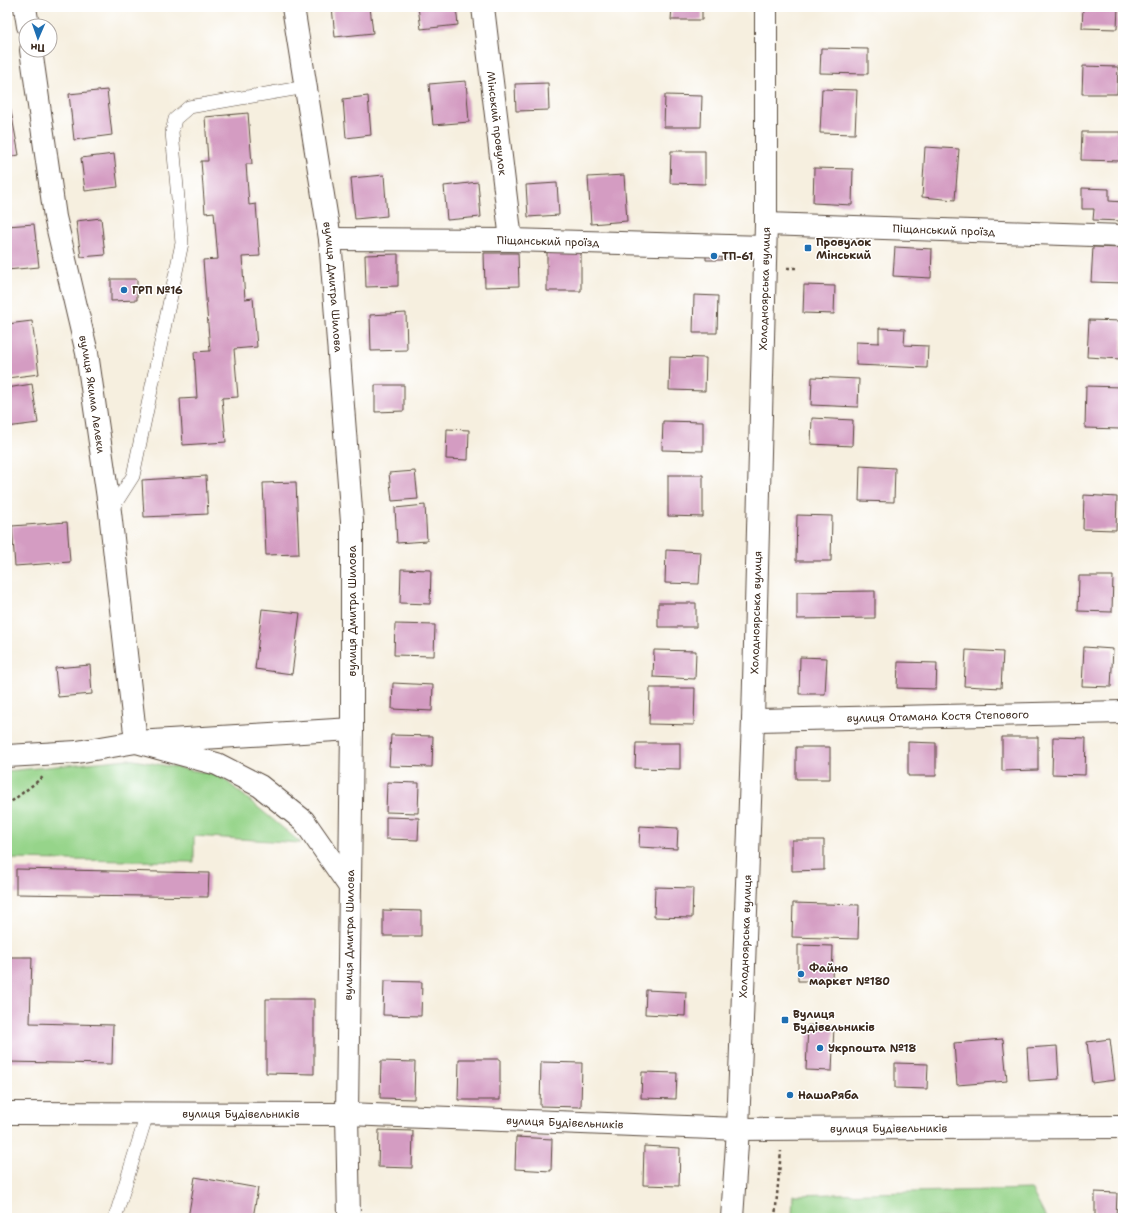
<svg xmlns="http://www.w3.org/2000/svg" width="1130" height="1225" viewBox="0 0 1130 1225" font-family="'Shantell Sans',sans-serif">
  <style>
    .green { fill: #96d48a; stroke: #687f54 }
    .building { fill: #d49cc2 }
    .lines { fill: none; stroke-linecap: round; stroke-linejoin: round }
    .lane-casing { stroke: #57483b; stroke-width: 14 }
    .street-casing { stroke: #57483b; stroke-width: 24 }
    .primary-casing { stroke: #57483b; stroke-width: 24 }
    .path { stroke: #57483b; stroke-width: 2.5; stroke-dasharray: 3 3; stroke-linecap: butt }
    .lane { stroke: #fff; stroke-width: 13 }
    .street { stroke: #fff; stroke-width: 22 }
    .primary { stroke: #fff; stroke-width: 22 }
    .poi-dot { fill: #1f6fb2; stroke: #fff; stroke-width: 1.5 }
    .labels { text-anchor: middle; stroke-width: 3; stroke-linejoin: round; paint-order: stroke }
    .street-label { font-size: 11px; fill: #3b2a1e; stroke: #fff }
    .poi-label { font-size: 11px; font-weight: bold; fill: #3b2a1e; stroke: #fff; text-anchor: start }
  </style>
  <rect width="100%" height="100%" fill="#fff"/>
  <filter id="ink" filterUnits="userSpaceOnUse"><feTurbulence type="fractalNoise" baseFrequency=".025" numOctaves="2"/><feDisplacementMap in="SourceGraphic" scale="8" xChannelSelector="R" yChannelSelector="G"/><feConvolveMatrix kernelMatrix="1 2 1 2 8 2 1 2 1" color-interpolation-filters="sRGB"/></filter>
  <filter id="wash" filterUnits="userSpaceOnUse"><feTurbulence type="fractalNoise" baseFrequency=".012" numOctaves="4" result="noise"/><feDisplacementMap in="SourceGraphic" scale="16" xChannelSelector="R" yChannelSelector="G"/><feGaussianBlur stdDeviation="0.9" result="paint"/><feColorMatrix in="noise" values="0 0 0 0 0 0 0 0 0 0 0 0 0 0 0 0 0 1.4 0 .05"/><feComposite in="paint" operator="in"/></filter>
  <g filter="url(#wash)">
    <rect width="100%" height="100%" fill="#f6efdf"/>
    <!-- green -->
    <path class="green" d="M128,759L219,775L301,843L194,836V862L7,859V771Z
      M1031,1189L1046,1218H792L793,1195Z"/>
    <g id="blocks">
      <!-- building -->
      <path class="building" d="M332,7H370L373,33L335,37Z
        M418,7H456L458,25L421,29Z
        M672,7H702V20H671Z
        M1083,7H1118L1117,29L1082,28Z
        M821,48L868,49V74L820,73Z
        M1083,66L1118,67L1117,94H1082Z
        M466,81L469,122L433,125L429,84Z
        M548,83L549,110L516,111L515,84Z
        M822,89L857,90L855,134L820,133Z
        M107,90L112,135L74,140L69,94Z
        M665,95L702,96L701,127H664Z
        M368,96L371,135L346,138L343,99Z
        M10,106L19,155L7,157V107Z
        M248,113L252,164H246L249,205L256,204L260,256L242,257L245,299L253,298L257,347L234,349L238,397L222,398L226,442L183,445L180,399L197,398L194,352L210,351L203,260L218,259L214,212L205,213L201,161H208L205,117Z
        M1082,132H1121L1120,161L1081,160Z
        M925,147L959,149L955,200L922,197Z
        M671,151H705V184L670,183Z
        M114,154L118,187L85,191L81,158Z
        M814,168L853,169L852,205L813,203Z
        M384,175L387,216L355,219L351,178Z
        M624,175L627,221L591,224L588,177Z
        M478,182L481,217L447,220L444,186Z
        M557,183L559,215L528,217L526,185Z
        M1082,188L1109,189V201L1123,202V221L1093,220L1094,209H1082Z
        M101,218L105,255L81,257L76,221Z
        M34,224L39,267L7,270V226Z
        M895,247L932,249L931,278L893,276Z
        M1093,247L1123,248V283L1091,282Z
        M547,249H581V291H547Z
        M706,251L722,252V260H706Z
        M484,253H518L519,286L485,287Z
        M398,254V286L366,287L365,255Z
        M111,279H137V300L111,301Z
        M804,285L835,286L834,314L803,313Z
        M694,295L718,296L717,333H693Z
        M406,313L407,350L371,351L370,315Z
        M1089,320L1122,321L1121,359L1087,357Z
        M32,321L39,374L7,378V324Z
        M879,328L905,329L904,345L928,346L927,368L856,365V342L879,343Z
        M670,357L706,358L705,391L669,390Z
        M812,377L859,379L858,407L811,405Z
        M32,384L38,423L7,427V388Z
        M375,385H404V411L375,412Z
        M1086,386L1121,387L1120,429L1085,428Z
        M812,418L853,420L852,446L811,444Z
        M663,421L703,422V451L662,450Z
        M447,429L469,430L468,460L446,459Z
        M860,466L895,468L894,502L859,501Z
        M415,471L418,499L392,501L389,473Z
        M668,475H703V517L668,516Z
        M206,476L208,514L144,517L142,480Z
        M296,482L299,554L266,555L263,483Z
        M1084,495L1117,497L1116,530L1083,529Z
        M425,505L427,541L397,543L395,508Z
        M797,515L832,516L831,561H796Z
        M67,522L70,562L15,566L12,526Z
        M666,550L701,552L699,584L665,583Z
        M401,569L431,570L430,604L400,603Z
        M1079,576H1113L1112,612L1078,611Z
        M875,591V618L797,619V592Z
        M658,603H696V627H658Z
        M262,609L300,613L292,674L255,669Z
        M395,624L435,625L434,656L394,655Z
        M1084,647L1113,649L1111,687L1082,686Z
        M654,650L696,651L695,679L653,677Z
        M966,650L1003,652L1001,688L964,686Z
        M800,657L827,658L825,694H799Z
        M898,662L937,663L936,689L897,688Z
        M90,665L92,694L58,697L55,668Z
        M393,683L433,685L432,711L392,709Z
        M650,688H695L694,725L649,724Z
        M391,735L433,736L432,767L389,766Z
        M1002,737H1038V770L1002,771Z
        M1053,737L1086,738L1085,775L1052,774Z
        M908,742L936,743V776H908Z
        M636,743H680V769L635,768Z
        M796,747H830V779H796Z
        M387,782L419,783L418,813L386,812Z
        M386,817L419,818L418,840L386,839Z
        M640,826L678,828L677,849L639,847Z
        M792,840H824V870L792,871Z
        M16,869L209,873L208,897L16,894Z
        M655,887L693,888L692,918L654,917Z
        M793,903L859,905L858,939L792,937Z
        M383,910L421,911V936H383Z
        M798,945L833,946L832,981H798Z
        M7,957H32L30,1023L113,1025L112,1064L7,1062Z
        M384,981L422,982L421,1016L383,1015Z
        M646,990L686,992L685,1016L645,1014Z
        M266,999H314V1074L266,1073Z
        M808,1025L834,1026L832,1071L806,1070Z
        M1003,1039L1007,1081L957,1085L954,1043Z
        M1110,1039L1115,1080L1092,1083L1087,1042Z
        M1057,1046L1059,1079L1029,1081L1027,1048Z
        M459,1059H500V1100H458Z
        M381,1061L415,1062L414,1099L380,1098Z
        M541,1062L582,1063L581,1107L540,1106Z
        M895,1063L928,1064L927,1089L895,1088Z
        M642,1072L677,1073L676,1099L641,1098Z
        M379,1130L413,1131L412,1168L378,1167Z
        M516,1137L552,1139L551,1171L515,1169Z
        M644,1146L680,1148L679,1186L643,1185Z
        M195,1177L258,1188L253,1218H188Z
        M1095,1192L1117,1193L1116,1218H1095Z"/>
    </g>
  </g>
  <g filter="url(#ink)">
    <use href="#blocks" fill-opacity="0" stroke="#57483b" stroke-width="1"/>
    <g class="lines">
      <defs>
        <path id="lane" d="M110,512L133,476L182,243L172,132L175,119L189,107L306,87
          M115,1218L147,1114"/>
        <g id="street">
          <path d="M25,7L28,26"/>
          <path id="s1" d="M293,7L330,239L352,522V729L347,1114L349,1218"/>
          <path id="s2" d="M483,7L511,240"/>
          <path id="s3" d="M31,50L55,217L87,353L110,512L136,742L217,764L260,786L304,821L350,887"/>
          <path id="s4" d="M766,224L1123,236"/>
          <path id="s5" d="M330,239L511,240L765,247"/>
          <path id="s6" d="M753,720L1123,712"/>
          <path d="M7,756L77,752L136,742L352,729"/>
          <path id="s7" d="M7,1113L347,1114L738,1129L1123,1127"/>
        </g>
        <g id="primary">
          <path id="s8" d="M732,1218L738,1129L753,720L766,224V7"/>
        </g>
      </defs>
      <!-- lane casing -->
      <use href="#lane" class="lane-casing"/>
      <!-- street casing -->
      <use href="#street" class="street-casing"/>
      <!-- primary casing -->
      <use href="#primary" class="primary-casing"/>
      <!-- path -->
      <path class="path" d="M787,268H798
        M7,805L43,777
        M775,1218L781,1151"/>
      <!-- lane -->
      <use href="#lane" class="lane"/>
      <!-- street -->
      <use href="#street" class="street"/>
      <!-- primary -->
      <use href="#primary" class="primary"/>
    </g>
  </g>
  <!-- markers -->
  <g class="poi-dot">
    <rect x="804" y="244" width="8" height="8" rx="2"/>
    <circle cx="714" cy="256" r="4"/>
    <circle cx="124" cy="290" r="4"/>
    <circle cx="801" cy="974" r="4"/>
    <rect x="781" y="1016" width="8" height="8" rx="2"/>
    <circle cx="820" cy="1048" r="4"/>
    <circle cx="790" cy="1095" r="4"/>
  </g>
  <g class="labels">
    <!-- street labels -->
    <g class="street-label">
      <text dy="4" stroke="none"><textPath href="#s2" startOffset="117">Мінський провулок</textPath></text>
      <text dy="4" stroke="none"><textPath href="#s4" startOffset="178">Піщанський проїзд</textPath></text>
      <text dy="4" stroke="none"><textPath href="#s5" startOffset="218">Піщанський проїзд</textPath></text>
      <text dy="4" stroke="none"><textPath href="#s1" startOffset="283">вулиця Дмитра Шилова</textPath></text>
      <text dy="4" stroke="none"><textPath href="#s8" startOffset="930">Холодноярська вулиця</textPath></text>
      <text dy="4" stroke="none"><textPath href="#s3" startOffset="350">вулиця Якима Лелеки</textPath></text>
      <text transform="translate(352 611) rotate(-90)" y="4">вулиця Дмитра Шилова</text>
      <text dy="4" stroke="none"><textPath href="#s8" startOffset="606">Холодноярська вулиця</textPath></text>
      <text dy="4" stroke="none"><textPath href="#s6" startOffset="185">вулиця Отамана Костя Степового</textPath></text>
      <text transform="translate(349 935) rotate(-89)" y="4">вулиця Дмитра Шилова</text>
      <text dy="4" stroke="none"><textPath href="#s8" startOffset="282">Холодноярська вулиця</textPath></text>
      <text dy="4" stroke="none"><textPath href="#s7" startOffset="234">вулиця Будівельників</textPath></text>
      <text dy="4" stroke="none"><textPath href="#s7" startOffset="558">вулиця Будівельників</textPath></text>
      <text dy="4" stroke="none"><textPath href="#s7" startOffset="882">вулиця Будівельників</textPath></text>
    </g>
    <!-- poi labels -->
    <g class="poi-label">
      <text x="816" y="246">Провулок<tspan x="816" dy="13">Мінський</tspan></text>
      <text x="722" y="260">ТП-61</text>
      <text x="132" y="294">ГРП №16</text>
      <text x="809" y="972">Файно<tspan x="809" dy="13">маркет №180</tspan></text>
      <text x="793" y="1018">Вулиця<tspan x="793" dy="13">Будівельників</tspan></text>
      <text x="828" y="1052">Укрпошта №18</text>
      <text x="798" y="1099">НашаРяба</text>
    </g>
  </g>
  <!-- margin -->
  <rect width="1130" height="1225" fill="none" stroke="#fff" stroke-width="24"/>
  <!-- north arrow -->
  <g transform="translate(38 38) rotate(182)"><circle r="19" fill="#ffffff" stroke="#b1aaa5"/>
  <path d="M0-3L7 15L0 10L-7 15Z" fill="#1f6fb2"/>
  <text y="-6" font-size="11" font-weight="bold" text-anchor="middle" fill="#3b2a1e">Пн</text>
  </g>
</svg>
